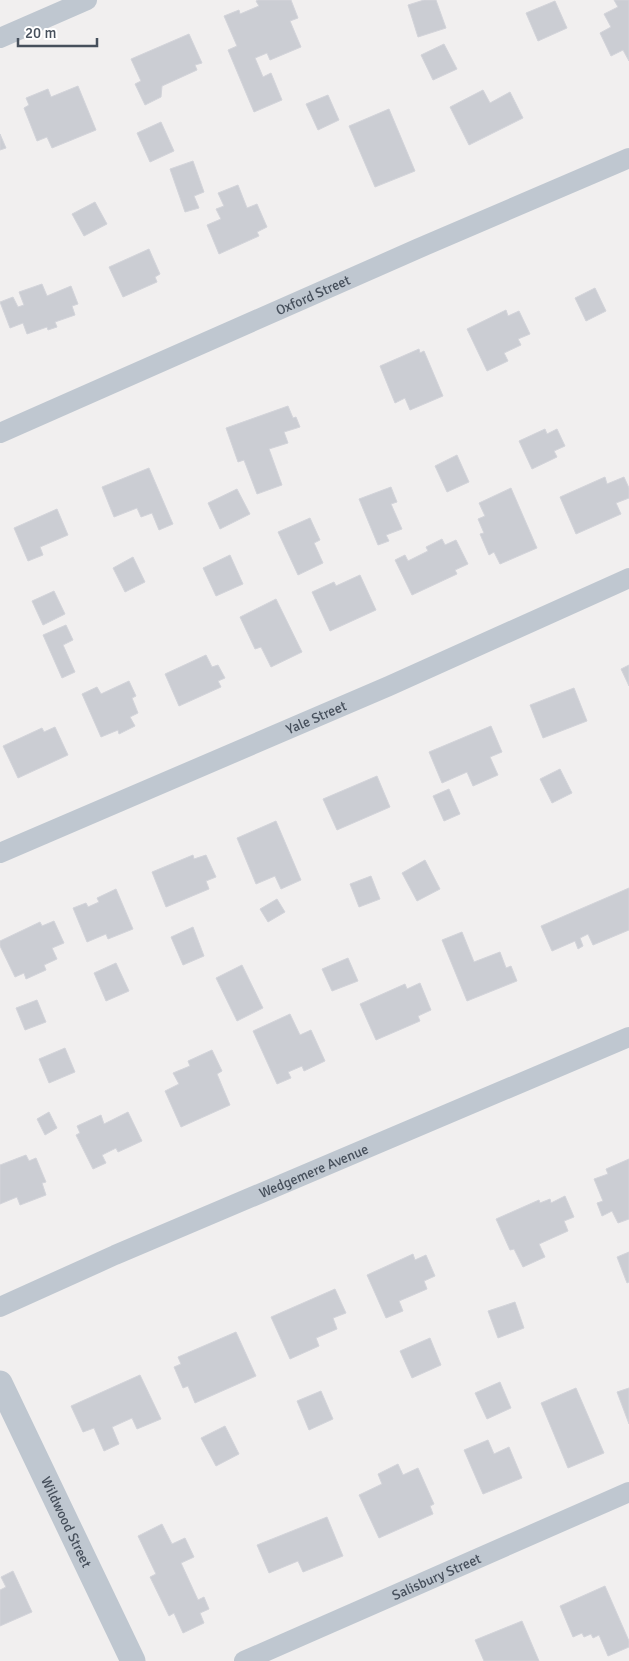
<svg xmlns="http://www.w3.org/2000/svg" width="629" height="1661" viewBox="0 0 629 1661" font-family="Signika,sans-serif">
  <style>
    .building { fill: #cbcdd3; stroke: #d3d4da }
    .lines { fill: none; stroke-linecap: round; stroke-linejoin: round }
    .minor { stroke: #bfc7d0; stroke-width: 20 }
    .tertiary { stroke: #bfc7d0; stroke-width: 25 }
    .labels { text-anchor: middle; stroke-width: 4.5; stroke-linejoin: round; paint-order: stroke }
    .street-label { font-size: 14px; fill: #47505c; stroke: #fff }
  </style>
  <rect width="100%" height="100%" fill="#f1efef"/>
  <!-- building -->
  <path class="building" d="M291,0L298,18L290,21L301,47L270,60L267,53L255,58L263,77L271,73L282,100L254,112L228,50L237,46L224,16L239,10L240,14L259,6L256,1L258,0Z
    M424,0H436L446,28L418,37L408,5Z
    M614,0H629V61L623,50L611,56L600,33L611,27L604,14L618,7Z
    M555,1L567,28L538,41L526,13Z
    M189,34L202,63L195,65L197,70L162,86L161,97L145,105L135,84L141,81L131,59Z
    M444,44L457,69L433,80L421,55Z
    M78,86L96,130L52,148L47,137L37,141L24,108L29,105L26,98L48,89L51,97Z
    M483,90L490,103L510,92L523,118L469,145L450,107Z
    M328,95L339,120L318,130L306,104Z
    M389,109L415,171L375,187L349,126Z
    M161,122L174,151L150,162L137,133Z
    M0,134L6,148L0,150Z
    M193,161L204,192L194,196L199,208L185,212L170,169Z
    M238,185L247,208L257,204L267,227L257,232L259,236L219,254L207,225L221,219L216,209L224,206L218,193Z
    M95,202L107,224L84,236L72,214Z
    M149,249L160,274L155,277L157,282L123,297L109,267Z
    M42,284L47,296L71,286L78,304L72,306L75,315L55,322L57,327L48,330L47,327L27,334L23,323L10,328L0,302L13,297L18,307L24,305L19,292Z
    M595,288L606,311L586,321L575,298Z
    M506,310L508,316L519,311L530,334L518,339L521,345L504,353L508,361L487,371L467,329Z
    M419,349L420,353L424,351L443,396L410,410L405,398L395,403L380,366Z
    M288,406L293,418L296,417L300,427L284,432L288,443L269,449L282,485L257,494L244,460L238,462L226,428Z
    M545,429L547,434L557,429L565,446L554,451L557,457L532,469L519,441Z
    M457,455L469,482L447,492L435,466Z
    M149,468L173,524L159,530L152,513L141,517L137,508L114,517L102,487Z
    M605,477L607,484L624,477L629,488V498L616,503L621,514L576,534L560,497Z
    M391,487L397,502L391,504L402,529L386,535L389,541L378,545L359,499Z
    M511,488L537,548L500,564L494,552L489,555L480,534L484,533L478,519L485,516L479,503Z
    M237,489L250,514L220,529L208,503Z
    M57,509L68,535L40,547L43,555L28,561L14,528Z
    M310,518L320,540L314,543L323,563L298,575L278,532Z
    M442,539L445,545L456,540L468,564L455,570L457,574L412,595L395,560L405,555L408,561L428,551L426,547Z
    M230,555L243,584L216,596L203,568Z
    M133,557L145,582L125,592L113,568Z
    M360,575L376,610L330,631L312,592L334,582L336,586Z
    M54,591L65,614L43,625L32,601Z
    M276,599L302,652L271,667L261,647L255,649L240,617Z
    M66,625L73,640L63,645L75,672L62,678L43,635Z
    M206,655L212,667L218,665L225,678L218,681L221,687L179,706L165,674Z
    M629,665V686L621,669Z
    M129,681L136,696L132,698L138,713L130,717L135,726L119,734L118,730L101,737L82,694L97,687L101,694Z
    M574,688L587,721L543,738L530,705Z
    M491,726L502,752L490,757L498,775L473,786L467,772L442,783L429,752Z
    M55,727L68,755L18,778L3,746L42,728L44,732Z
    M560,769L572,793L552,803L540,779Z
    M377,776L390,807L337,830L323,799Z
    M449,789L460,814L444,821L433,796Z
    M276,821L301,880L281,889L275,876L256,884L237,838Z
    M193,855L194,859L206,855L216,877L206,881L209,889L166,907L152,872Z
    M425,860L440,889L417,901L402,873Z
    M371,876L380,899L359,907L350,884Z
    M629,888V930L593,945L588,934L580,938L583,946L578,949L575,941L552,951L541,926Z
    M116,889L133,929L108,939L106,934L87,942L73,908L86,903L88,907L99,902L97,898Z
    M277,899L285,912L268,922L260,909Z
    M54,921L64,943L52,948L57,959L44,965L46,970L26,979L24,973L15,977L0,946V941L40,922L42,926Z
    M193,927L204,956L183,965L171,937Z
    M462,932L474,962L500,952L506,968L511,966L517,981L467,1001L442,940Z
    M348,958L358,981L332,991L322,969Z
    M116,963L129,991L106,1001L94,973Z
    M242,965L263,1008L237,1021L216,978Z
    M420,983L431,1010L418,1016L420,1021L376,1040L360,1004L405,984L407,989Z
    M37,1000L46,1022L25,1030L16,1008Z
    M290,1014L300,1035L311,1030L325,1061L304,1071L302,1066L288,1072L291,1078L277,1084L253,1031Z
    M65,1048L75,1072L49,1083L39,1059Z
    M212,1050L222,1071L217,1074L230,1105L181,1127L165,1091L179,1084L173,1073L190,1066L188,1061Z
    M49,1112L57,1128L45,1135L37,1119Z
    M128,1112L142,1141L118,1152L116,1148L102,1155L106,1163L93,1169L76,1135L80,1133L77,1126L101,1115L104,1124Z
    M26,1155L29,1161L36,1158L46,1182L42,1183L46,1195L20,1205L17,1197L0,1204V1165Z
    M629,1159V1219L618,1223L612,1211L602,1216L597,1203L603,1201L594,1179L608,1174L606,1169Z
    M565,1196L574,1217L564,1221L568,1231L539,1244L545,1257L523,1267L514,1249L510,1250L496,1219L539,1200L540,1203L550,1199L551,1203Z
    M629,1252V1282L627,1283L617,1257Z
    M413,1254L415,1260L426,1255L435,1276L424,1281L427,1289L399,1301L403,1311L386,1318L367,1275Z
    M335,1289L346,1313L333,1318L337,1329L316,1338L319,1346L290,1359L271,1317Z
    M515,1302L524,1328L498,1338L488,1311Z
    M236,1332L256,1376L195,1403L188,1386L183,1388L174,1367L181,1364L178,1357Z
    M430,1338L441,1365L412,1378L400,1351Z
    M140,1375L161,1419L137,1429L132,1418L112,1427L119,1444L104,1451L94,1428L83,1432L71,1406Z
    M500,1382L511,1408L487,1419L475,1393Z
    M576,1388L604,1453L568,1468L541,1403Z
    M629,1388V1424L617,1392Z
    M321,1391L333,1419L309,1430L297,1401Z
    M225,1426L239,1454L216,1466L201,1438Z
    M488,1440L494,1454L509,1447L522,1478L483,1494L464,1450Z
    M398,1464L403,1475L418,1468L434,1504L430,1506L433,1514L379,1538L359,1495L382,1484L378,1474Z
    M327,1517L343,1556L303,1572L298,1561L269,1573L257,1545Z
    M162,1524L172,1544L185,1538L194,1557L181,1563L198,1600L204,1597L209,1609L200,1613L204,1623L183,1633L174,1613L169,1616L150,1577L156,1574L138,1536Z
    M13,1571L32,1612L0,1626V1590L6,1587L1,1577Z
    M605,1586L629,1641V1647L608,1656L599,1635L593,1638L591,1634L584,1637L582,1633L573,1637L560,1606Z
    M522,1621L539,1661H484L475,1640Z"/>
  <g class="lines">
    <!-- minor -->
    <g class="minor">
      <path d="M0,38L87,0"/>
      <path id="s1" d="M0,433L417,249L629,158"/>
      <path id="s2" d="M0,853L389,686L629,578"/>
      <path id="s3" d="M0,1307L115,1255L629,1037"/>
      <path id="s4" d="M244,1661L629,1492"/>
    </g>
    <!-- tertiary -->
    <path class="tertiary" id="s5" d="M0,1383L133,1661"/>
  </g>
  <g class="labels">
    <!-- street labels -->
    <g class="street-label">
      <text dy="5" stroke="none"><textPath href="#s1" startOffset="342">Oxford Street</textPath></text>
      <text dy="5" stroke="none"><textPath href="#s2" startOffset="344">Yale Street</textPath></text>
      <text dy="5" stroke="none"><textPath href="#s3" startOffset="342">Wedgemere Avenue</textPath></text>
      <text dy="5" stroke="none"><textPath href="#s5" startOffset="154">Wildwood Street</textPath></text>
      <text dy="5" stroke="none"><textPath href="#s4" startOffset="210">Salisbury Street</textPath></text>
    </g>
  </g>
  <!-- scale -->
  <path d="M18 38v8h79v-8" fill="none" stroke="#47505c" stroke-width="2.5"/>
  <text x="25" y="38" font-size="15" fill="#47505c" stroke="#ffffff" stroke-width="4" paint-order="stroke">20 m</text>
</svg>
